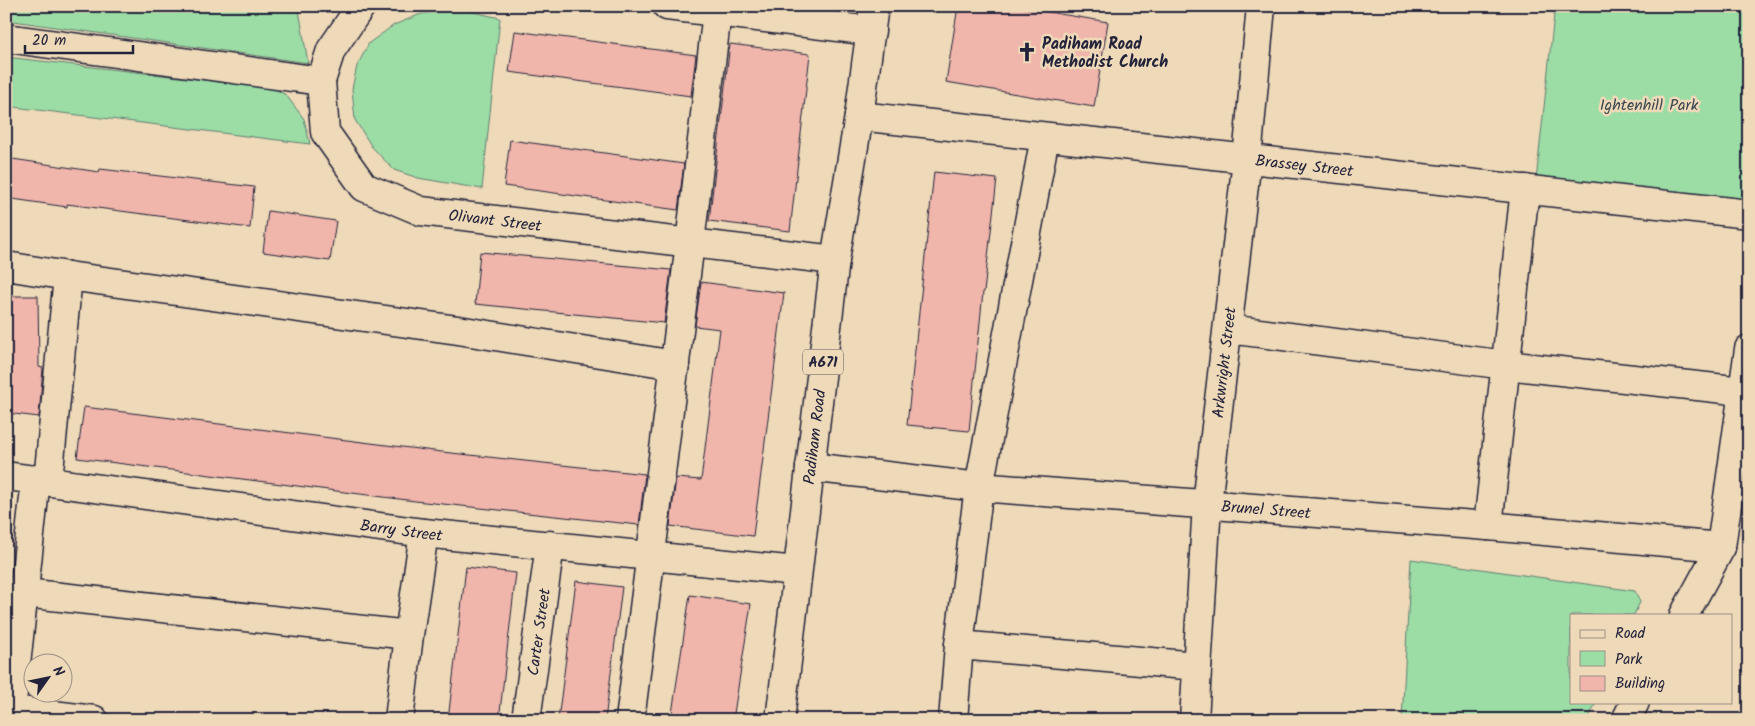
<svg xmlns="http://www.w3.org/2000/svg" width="1755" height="726" viewBox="0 0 1755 726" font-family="Kalam,sans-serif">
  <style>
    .green { fill: #9cdca5; stroke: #5f7f70 }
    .building { fill: #f0b5ab; stroke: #22223b }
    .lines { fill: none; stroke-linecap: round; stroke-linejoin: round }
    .minor-casing { stroke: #22223b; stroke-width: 31 }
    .major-casing { stroke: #22223b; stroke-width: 31 }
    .minor { stroke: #eed9b8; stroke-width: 28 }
    .major { stroke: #eed9b8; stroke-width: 28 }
    .labels { text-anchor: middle; stroke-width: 5; stroke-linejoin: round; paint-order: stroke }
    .shield { fill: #eed9b8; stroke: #5f5960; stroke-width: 1 }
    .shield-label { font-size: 15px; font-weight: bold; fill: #22223b }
    .poi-label { font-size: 16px; font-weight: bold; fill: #22223b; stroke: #eed9b8; text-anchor: start }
    .park-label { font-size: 16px; fill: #3a4750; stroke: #eed9b8 }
    .street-label { font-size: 16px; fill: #22223b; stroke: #eed9b8 }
  </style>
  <rect width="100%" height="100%" fill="#eed9b8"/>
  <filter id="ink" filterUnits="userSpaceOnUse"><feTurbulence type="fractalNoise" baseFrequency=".02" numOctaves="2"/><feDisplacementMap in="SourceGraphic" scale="10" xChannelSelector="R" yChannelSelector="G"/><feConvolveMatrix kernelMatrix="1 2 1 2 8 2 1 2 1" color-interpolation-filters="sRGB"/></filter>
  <g filter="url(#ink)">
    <!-- green -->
    <path class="green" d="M6,6H274L299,10L308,63L6,20Z
      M1555,6H1749V214L1535,190Z
      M460,9L500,18L482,189L418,178L394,170L372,147L355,120L352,89L357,66L369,43L394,25L421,14Z
      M6,57L273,88L286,95L304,119L310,144L6,106Z
      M1411,559L1635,591L1640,602L1634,615H1571V702H1596L1588,720H1402Z"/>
    <!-- building -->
    <path class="building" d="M958,6H1012L1108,22L1094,107L946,82Z
      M515,31L696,55L691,96L509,72Z
      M730,44L810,54L790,231L709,221Z
      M510,140L684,164L678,210L504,186Z
      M6,158L99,172L100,169L254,187L250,228L67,204V207L6,198Z
      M934,172L997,179L984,292H983L969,431L907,425Z
      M268,211L336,221L330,261L263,252Z
      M480,252L671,270L664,323L475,304Z
      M701,282L784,293L753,536L670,526L676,478L701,480L720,329L695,326Z
      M9,296H38L39,367L43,368L39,417L6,413V363H9Z
      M84,407L442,452L645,474L639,525L415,501L77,458Z
      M466,567L516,573L499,720H448Z
      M576,581L622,587L605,720H558Z
      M690,595L751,604L733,720H671Z"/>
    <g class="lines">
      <defs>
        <g id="minor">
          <path id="s1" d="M361,6L331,50L321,81L325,132L364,187L421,211L835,260"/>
          <path d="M667,6L871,31"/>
          <path d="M6,38L321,81"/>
          <path id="s2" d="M859,116L1749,214"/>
          <path d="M6,266L68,276"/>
          <path d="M1228,329L1506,365L1743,391"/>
          <path id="s3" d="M810,467L979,487L1488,526L1721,547"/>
          <path id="s4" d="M6,476L424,533L797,571"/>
          <path d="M48,481L68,276L458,330L675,365"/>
          <path d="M1488,526L1525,189"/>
          <path d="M24,593L409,635"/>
          <path d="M1684,615L1721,547L1749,349"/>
          <path d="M959,645L1197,666"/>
          <path d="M11,710L94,720"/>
          <path d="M10,720L36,479"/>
          <path d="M399,720L409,635L424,533"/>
          <path id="s5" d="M526,720L550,545"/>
          <path d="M630,720L690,243L717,12"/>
          <path d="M953,720L959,645L979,487L1045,137"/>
          <path id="s6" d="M1194,720L1207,504L1247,159L1261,6"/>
          <path d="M1626,720L1635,702"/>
        </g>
        <g id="major">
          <path id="s7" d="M780,720L835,260L859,116L874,6"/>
        </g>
      </defs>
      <!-- minor casing -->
      <use href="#minor" class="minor-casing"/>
      <!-- major casing -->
      <use href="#major" class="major-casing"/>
      <!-- minor -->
      <use href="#minor" class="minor"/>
      <!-- major -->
      <use href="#major" class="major"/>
    </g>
  </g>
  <!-- icons -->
  <defs>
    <symbol id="church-bare" viewBox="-9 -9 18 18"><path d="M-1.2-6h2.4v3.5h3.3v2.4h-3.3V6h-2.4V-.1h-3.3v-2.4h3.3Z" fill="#22223b" stroke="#eed9b8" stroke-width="2.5" paint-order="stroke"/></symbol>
  </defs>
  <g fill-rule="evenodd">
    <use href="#church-bare" x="1013" y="38" width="28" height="28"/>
  </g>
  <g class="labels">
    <!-- shield labels -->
    <rect class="shield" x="803" y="349.5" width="40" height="25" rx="4"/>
    <g class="shield-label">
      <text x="823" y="367">A671</text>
    </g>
    <!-- poi labels -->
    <g class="poi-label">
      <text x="1042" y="49">Padiham Road<tspan x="1042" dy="18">Methodist Church</tspan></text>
    </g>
    <!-- park labels -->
    <g class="park-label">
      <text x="1649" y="110">Ightenhill Park</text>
    </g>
    <!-- street labels -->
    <g class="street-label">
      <text dy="6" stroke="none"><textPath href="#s2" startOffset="448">Brassey Street</textPath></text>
      <text dy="6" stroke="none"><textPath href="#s1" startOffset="341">Olivant Street</textPath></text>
      <text dy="6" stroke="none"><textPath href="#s6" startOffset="359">Arkwright Street</textPath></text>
      <text dy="6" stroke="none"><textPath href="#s7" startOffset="285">Padiham Road</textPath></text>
      <text dy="6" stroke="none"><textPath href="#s3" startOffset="458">Brunel Street</textPath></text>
      <text dy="6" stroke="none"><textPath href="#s4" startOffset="399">Barry Street</textPath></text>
      <text dy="6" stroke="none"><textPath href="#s5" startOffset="89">Carter Street</textPath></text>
    </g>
  </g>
  <!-- margin -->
  <rect width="1755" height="726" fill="none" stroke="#eed9b8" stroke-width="25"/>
  <rect x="12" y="12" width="1730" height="701" fill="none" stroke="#22223b" stroke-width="2" filter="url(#ink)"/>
  <!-- legend -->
  <rect x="1570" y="614" width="162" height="90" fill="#eed9b8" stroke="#9c9086"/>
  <rect x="1580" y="630" width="25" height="8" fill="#eed9b8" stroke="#9c9086"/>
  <text x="1615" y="638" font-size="15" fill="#22223b">Road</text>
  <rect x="1580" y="651" width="25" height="15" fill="#9cdca5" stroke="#9c9086"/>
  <text x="1615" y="664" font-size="15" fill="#22223b">Park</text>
  <rect x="1580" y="676" width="25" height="15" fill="#f0b5ab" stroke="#9c9086"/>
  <text x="1615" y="688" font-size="15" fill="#22223b">Building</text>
  <!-- north arrow -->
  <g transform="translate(48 678) rotate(57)"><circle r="24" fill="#eed9b8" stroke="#9c9086"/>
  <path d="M0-4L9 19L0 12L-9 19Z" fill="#22223b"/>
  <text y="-8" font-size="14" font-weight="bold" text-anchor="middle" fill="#22223b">N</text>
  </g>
  <!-- scale -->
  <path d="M25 45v8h108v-8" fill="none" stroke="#22223b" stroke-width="2.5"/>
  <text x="32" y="45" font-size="15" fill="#22223b" stroke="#eed9b8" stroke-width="4" paint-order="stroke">20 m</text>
</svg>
